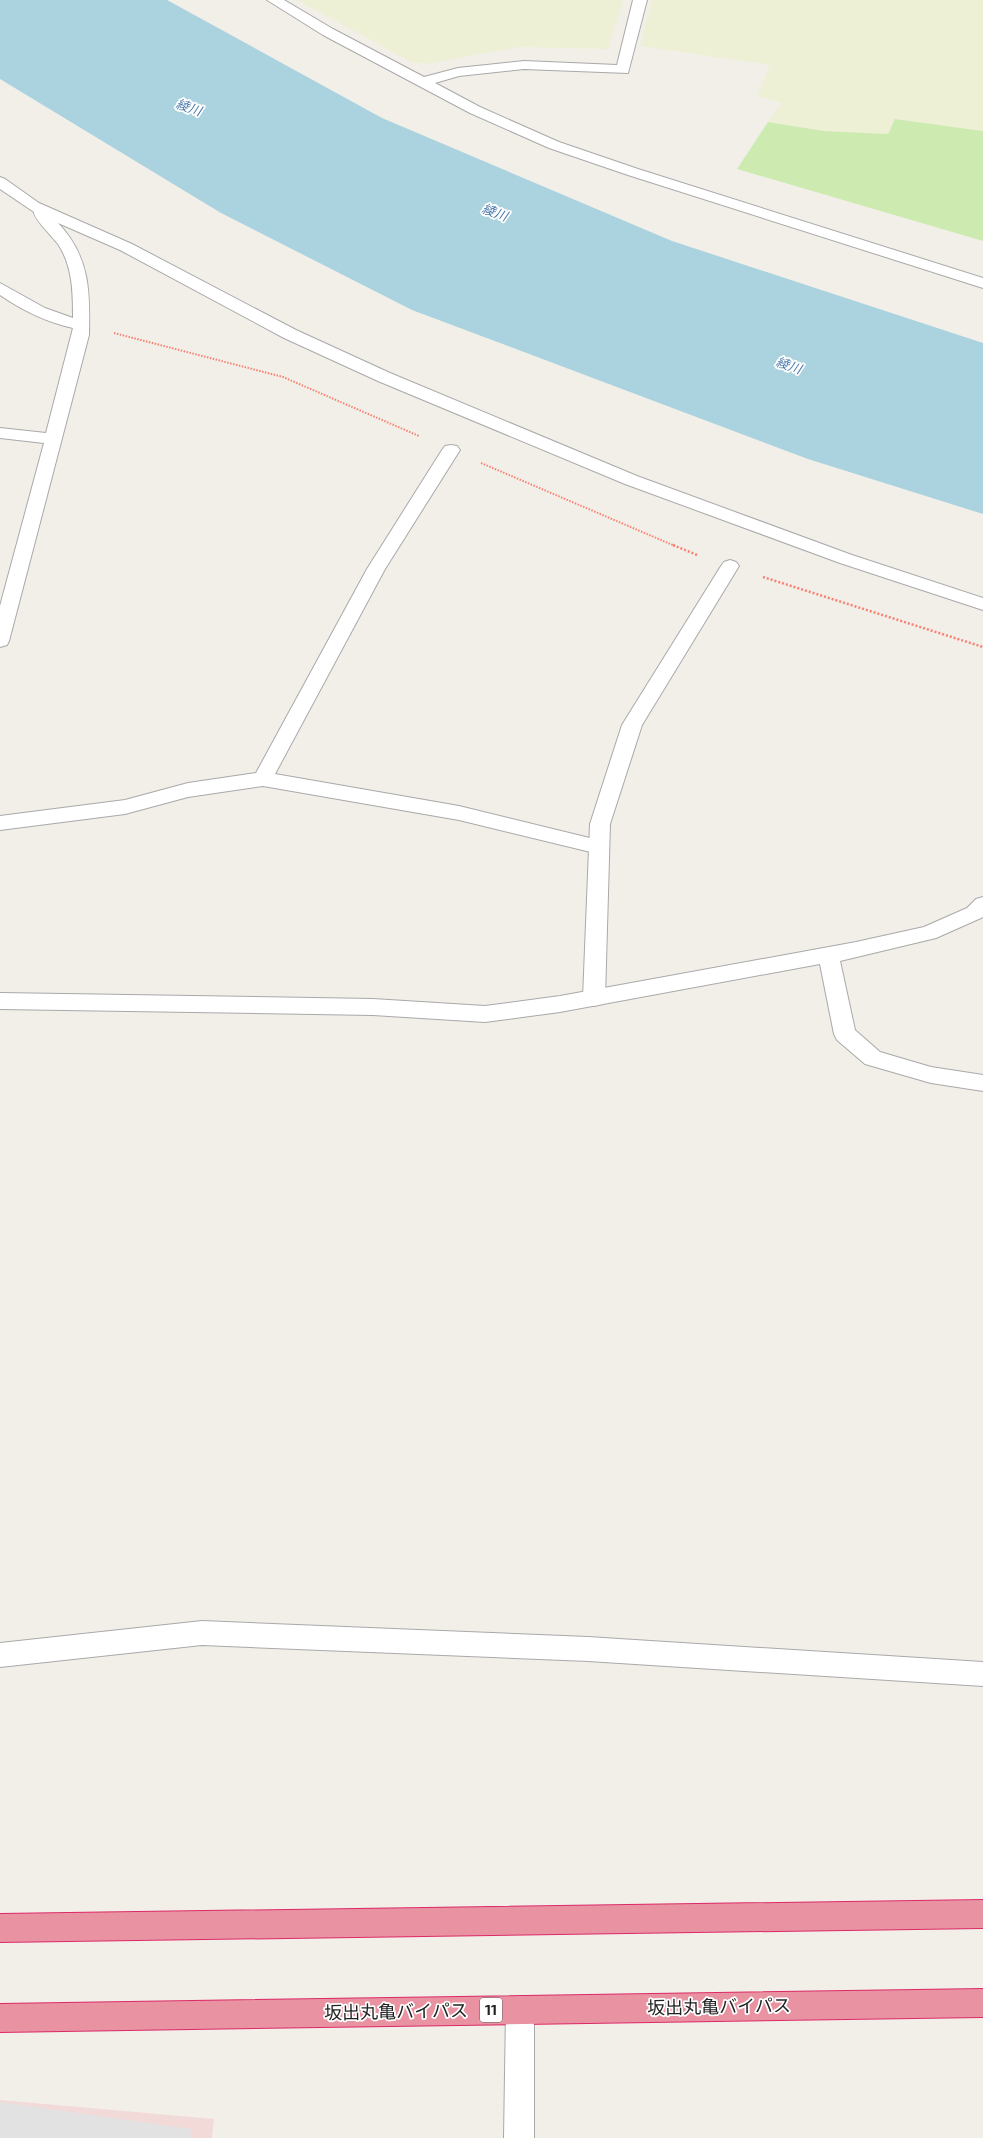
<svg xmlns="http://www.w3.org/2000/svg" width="983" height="2138" viewBox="0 0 983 2138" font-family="'Exo 2','Noto Sans JP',sans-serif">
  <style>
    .commercial { fill: #f2dad9 }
    .farmland { fill: #eef0d5 }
    .grass { fill: #cdebb0 }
    .parking { fill: #e2e2e2 }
    .water { fill: #aad3df }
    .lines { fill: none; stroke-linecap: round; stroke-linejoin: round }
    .lane-casing { stroke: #a9a9a9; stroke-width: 2 }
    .street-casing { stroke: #a9a9a9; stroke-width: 2 }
    .highway-casing { stroke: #dc2a67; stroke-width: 2 }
    .path-far1 { stroke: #fa8072; stroke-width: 2; stroke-dasharray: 1.5 1.5; stroke-linecap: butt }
    .path { stroke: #fa8072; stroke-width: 2.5; stroke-dasharray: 2 2; stroke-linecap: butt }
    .lane { fill: #fff; fill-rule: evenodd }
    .street { fill: #fff; fill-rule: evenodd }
    .highway { fill: #e892a2; fill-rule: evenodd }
    .labels { text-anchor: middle; stroke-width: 3.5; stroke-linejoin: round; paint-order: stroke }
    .far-water-label { font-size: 13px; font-style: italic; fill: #4a7aab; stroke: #fff }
    .shield { fill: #fff; stroke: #646464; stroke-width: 1 }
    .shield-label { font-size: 14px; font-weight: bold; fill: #222 }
    .near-street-label { font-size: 18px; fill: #222; stroke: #fff }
  </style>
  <rect width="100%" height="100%" fill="#f2efe9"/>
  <!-- commercial -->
  <path class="commercial" d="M0,2100L214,2119L212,2138H0Z"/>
  <!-- farmland -->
  <path class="farmland" d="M297,0H623L608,49L520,47L427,64L411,62Z
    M652,0H983V131L895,119L888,134L824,131L768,122L782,103L757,96L770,65L640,46Z"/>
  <!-- grass -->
  <path class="grass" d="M895,119L983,131V241L737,169L768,122L824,131L888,134Z"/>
  <!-- parking -->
  <path class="parking" d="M0,2102L191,2129L190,2138H0Z"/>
  <!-- water -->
  <path class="water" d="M0,0H167L382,118L672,241L983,343V514L808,459L412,310L221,213L0,79Z"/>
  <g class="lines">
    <defs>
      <path id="lane" d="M730,560L736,562L739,566L642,725L610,824L605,998L602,1004L594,1006L586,1004L583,998L590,824L622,725L721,566L724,562Z
        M520,1996L530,2000L534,2010V2138H504L506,2010L510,2000Z"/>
      <path id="street" d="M267,0H284L333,29L424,77L458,68L524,61L617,65L633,0H647L628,73L524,69L459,76L435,83L480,107L559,142L638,169L983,278V288L628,175L549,148L470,113L323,35Z
        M0,177L5,179L39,203L132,244L296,330L390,373L637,476L852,555L983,598V610L840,563L625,484L378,381L284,338L120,250L58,223C90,257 90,291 89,335L9,641L7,645L0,647V606L44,443L0,438V428L46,433L73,328C46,322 22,310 0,295V283L45,308L73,318V315C73,290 72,265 58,244C53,237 33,218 34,212L0,189Z
        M451,445L457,446L460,450L385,569L275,774L459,806L606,842L609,847L606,852L599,854L459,820L263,786L188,797L125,814L0,830V816L125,800L188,783L256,773L367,569L442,450L445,446Z
        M983,897V917L981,918L936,938L840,961L855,1030L880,1052L931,1067L983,1075V1091L931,1083L865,1064L837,1040L834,1034L820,964L560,1012L485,1022L373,1015L0,1009V993L373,999L485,1006L560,996L856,942L924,927L967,908L976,899Z
        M202,1621L588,1637L983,1662V1686L588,1661L202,1645L0,1667V1643Z"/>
      <path id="highway" d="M983,1900V1928L0,1942V1914Z
        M983,1989V2017L0,2032V2004Z"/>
    </defs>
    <!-- lane casing -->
    <use href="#lane" class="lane-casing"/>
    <!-- street casing -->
    <use href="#street" class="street-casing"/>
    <!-- highway casing -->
    <use href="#highway" class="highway-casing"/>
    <!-- path-far1 -->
    <path class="path-far1" d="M114,333L283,377L419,436
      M481,463L675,546"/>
    <!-- path -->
    <path class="path" d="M673,545L697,555
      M763,577L983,647"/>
    <!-- lane -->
    <use href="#lane" class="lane"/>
    <!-- street -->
    <use href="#street" class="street"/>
    <!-- highway -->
    <use href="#highway" class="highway"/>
  </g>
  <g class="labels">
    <!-- far-water labels -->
    <g class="far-water-label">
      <text transform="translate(189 107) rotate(19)" y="5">綾川</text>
      <text transform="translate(495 212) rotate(20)" y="5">綾川</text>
      <text transform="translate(789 365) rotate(19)" y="5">綾川</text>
    </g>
    <!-- shield labels -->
    <rect class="shield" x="480" y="1998" width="22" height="24" rx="3"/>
    <g class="shield-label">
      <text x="491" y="2015">11</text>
    </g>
    <!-- near-street labels -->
    <g class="near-street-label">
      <text transform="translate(719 2007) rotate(-1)" y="6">坂出丸亀バイパス</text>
      <text transform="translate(396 2012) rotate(-1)" y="6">坂出丸亀バイパス</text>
    </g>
  </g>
</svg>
